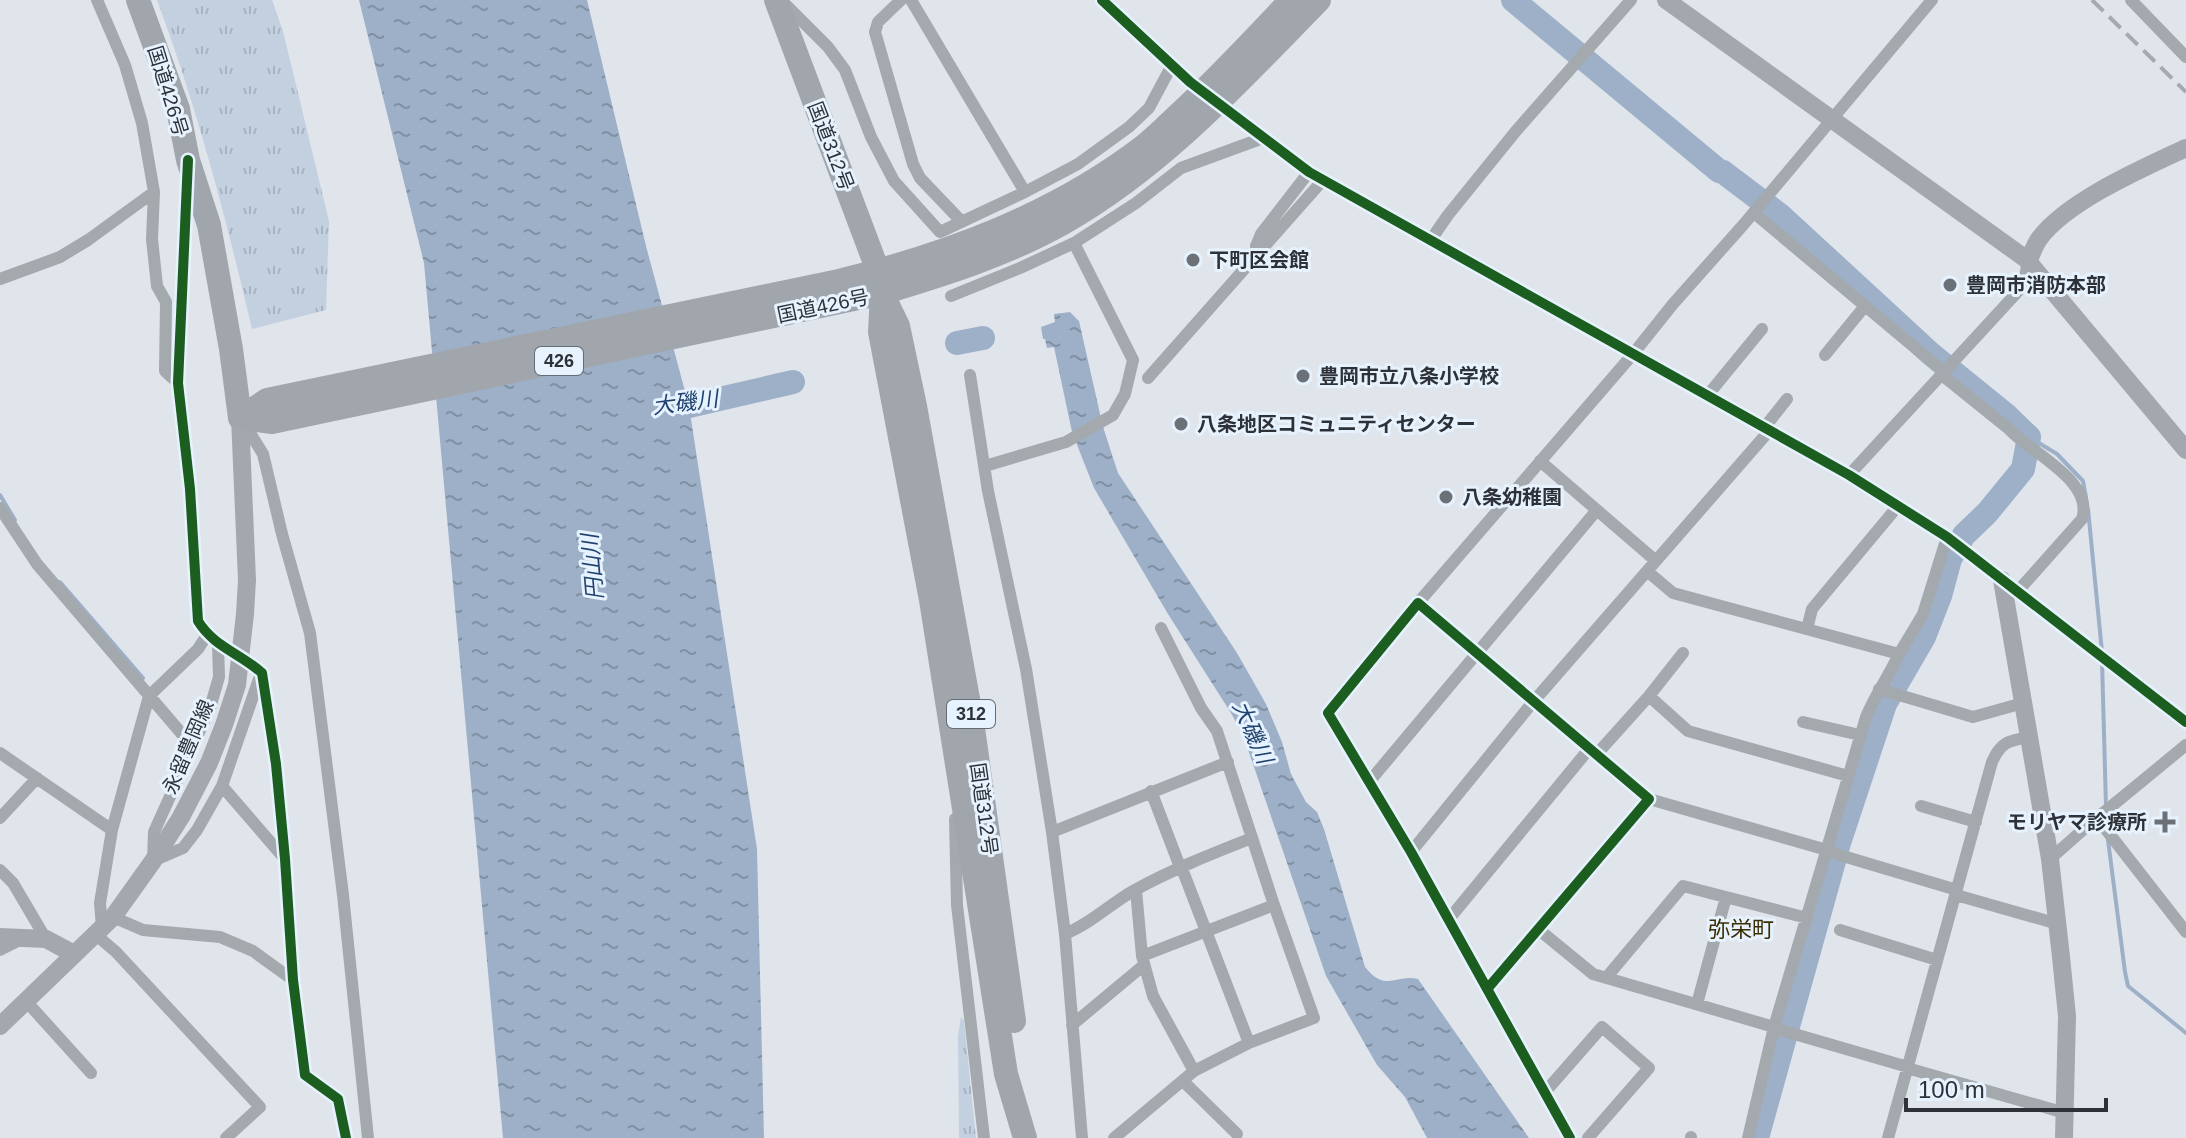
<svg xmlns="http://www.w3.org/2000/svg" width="2186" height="1138" viewBox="0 0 2186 1138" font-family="Helvetica,'Noto Sans JP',sans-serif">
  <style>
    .grass { fill: url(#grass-tufts) }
    .water { fill: url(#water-ripples) }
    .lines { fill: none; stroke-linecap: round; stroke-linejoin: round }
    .stream { stroke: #9db0c8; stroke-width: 4 }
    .river { stroke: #9db0c8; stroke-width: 24 }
    .street { stroke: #a4a9ae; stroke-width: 12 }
    .secondary { stroke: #a4a8ae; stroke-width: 18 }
    .highway { stroke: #a1a6ad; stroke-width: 24 }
    .rail { stroke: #a6aab0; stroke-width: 4; stroke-dasharray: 16 8; stroke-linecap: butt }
    .cycleway-casing { stroke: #e7f2ff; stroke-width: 15 }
    .cycleway { stroke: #1b5e20; stroke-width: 10 }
    .poi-dot { fill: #6c7177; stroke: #e7f2ff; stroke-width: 3 }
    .labels { text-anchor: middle; stroke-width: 6; stroke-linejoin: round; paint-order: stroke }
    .shield { fill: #e7f2ff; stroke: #666c74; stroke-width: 2 }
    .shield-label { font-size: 18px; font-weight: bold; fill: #2e3238 }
    .street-label { font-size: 20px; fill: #2e3238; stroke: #e7f2ff }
    .poi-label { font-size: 20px; font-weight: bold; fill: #2e3238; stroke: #e7f2ff; text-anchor: start }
    .water-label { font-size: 22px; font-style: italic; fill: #1f426d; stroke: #e7f2ff }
    .neighbourhood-label { font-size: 22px; fill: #3b2e03; stroke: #e7f2ff }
  </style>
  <defs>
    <pattern id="grass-tufts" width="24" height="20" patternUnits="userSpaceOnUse" patternTransform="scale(2)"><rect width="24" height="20" fill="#c3d0e0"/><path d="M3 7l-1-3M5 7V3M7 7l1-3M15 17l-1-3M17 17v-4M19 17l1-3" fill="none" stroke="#a8b3c1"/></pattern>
    <pattern id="water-ripples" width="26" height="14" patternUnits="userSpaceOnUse" patternTransform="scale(2)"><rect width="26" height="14" fill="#9db0c8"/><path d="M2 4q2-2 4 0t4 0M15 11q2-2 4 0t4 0" fill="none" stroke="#8090a3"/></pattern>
  </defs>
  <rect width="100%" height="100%" fill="#e0e5ec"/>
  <!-- grass -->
  <path class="grass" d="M157,0H272L283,31L329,221L326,310L252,329C226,218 197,107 157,0Z
    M961,1017L964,1021L976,1138H959L958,1036Z"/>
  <!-- water -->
  <path class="water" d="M359,0H587L646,246L689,406L757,849L764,1138H503L424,263Z
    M1070,312L1079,321L1103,427L1118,473L1237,653L1266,704L1282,742L1291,774L1306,802L1317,812L1324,829L1365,967C1386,993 1395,974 1418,979L1529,1138H1427L1405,1097L1377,1065L1326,976L1243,735L1231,713L1168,614L1094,488L1072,432L1054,347L1047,348L1045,339H1043L1041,327L1055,322L1054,314Z"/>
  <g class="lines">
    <!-- stream -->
    <path class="stream" d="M2029,437L2057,454L2083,481L2086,497
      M0,495L15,520
      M2088,509L2102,652
      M60,582L143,678
      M2102,660L2106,807
      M2108,840L2125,972L2128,986L2186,1033"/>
    <!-- river -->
    <path class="river" d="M1513,0L1719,171L1723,172L1780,215L1931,354L2005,414L2029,437L2023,469L1987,513L1964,535L1950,559L1940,596L1924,637L1885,704L1839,843L1757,1138
      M957,343L983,338
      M658,407L689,406L793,382"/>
    <!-- street -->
    <path class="street" d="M97,0L125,65L142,123L154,192L152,239L157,286L166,302L165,371L178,383
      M901,0L878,22L875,32L913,164L920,178L962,222
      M911,0L1025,192
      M1102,0L1190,82L1309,172L1849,475L1947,537L2186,722
      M2131,0L2186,57
      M783,2L828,47L845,70L871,137L894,181L940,232L1025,192L1078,164L1129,127L1149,108L1172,65
      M187,180L178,383L190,489L198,621L207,635L228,649
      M1754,213L1944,372
      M1430,241L1448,215L1516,131L1631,0
      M1258,252L1256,246L1261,234L1309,172
      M0,279L60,257L88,240L154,192
      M951,296L1020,268L1074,243L1136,203L1181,168L1263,138
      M1825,355L1865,306
      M970,375L988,491L1026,669L1052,832L1065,934
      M1942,375L2009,429C2029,452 2095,481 2082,519L2017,592
      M1148,378L1323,180
      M1707,396L1762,329
      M242,420L263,454L282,534L310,633L343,895L368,1138
      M1764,428L1787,399
      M1540,461L1656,561
      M985,466L1066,442L1113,415L1125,394L1133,360L1074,243
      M1849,475L2023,286L2028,262
      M0,508L37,564L193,747
      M1647,571L1673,593L1899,654L1923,614L1947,537
      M1418,603L1633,354L1673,304L1744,224L1932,0
      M1807,629L1812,609L1898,506
      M218,644L219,677L210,708L154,832L153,861L183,848L197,830L222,786L260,676
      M252,664L262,673L276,764L285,859L293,980L305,1075L338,1099L346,1138
      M1879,689L1973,717L2023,703
      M1649,696L1688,731L1848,776
      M1803,722L1860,735
      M0,753L112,830
      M1596,755L1649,696L1683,653
      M1369,782L1597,510
      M222,786L285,859
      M1151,791L1180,867
      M1649,799L1827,850
      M1921,806L1976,822
      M0,818L37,778
      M2097,818L2186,932
      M955,819L957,905L984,1138
      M1052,832L1228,762
      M1826,851L1957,890
      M1411,852L1533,702L1769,431
      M2050,859L2085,828L2186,745
      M1181,866L1249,1043
      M0,870L13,883L46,939
      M1136,890L1142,956L1153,996L1194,1071
      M1956,895L2058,924
      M113,917L143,930L220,937L253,951L293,980
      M1449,919L1589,749
      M102,928L100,903L112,830L149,696L198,649L207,635
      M1538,929L1593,974L1774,1027
      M1840,930L1937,960
      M95,934L116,952L260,1107L226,1138
      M0,950L22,939
      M1142,956L1274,905
      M1606,978L1683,886L1807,918
      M1488,988L1649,799L1418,603L1328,713L1411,852L1570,1138
      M26,1001L91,1073
      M1697,1004L1726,897
      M1072,1025L1144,965
      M1774,1028L1908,1067
      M1907,1068L2065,1113
      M1183,1081L1237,1134
      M1545,1092L1602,1027L1649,1068L1588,1138
      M1082,1138L1065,934C1090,924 1109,905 1133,891C1171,870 1211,854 1252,838
      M1114,1138L1194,1071L1249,1043L1314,1018L1274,905L1217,731L1201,708L1161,628
      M1691,1138V1137
      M1748,1138L1774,1027L1866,717C1875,695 1889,676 1899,654
      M1888,1138L1992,762C2001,742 2008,741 2029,737"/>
    <!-- secondary -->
    <path class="secondary" d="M1666,0L2026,259L2186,450
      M2028,262C2032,254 2034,246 2039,239C2067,201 2143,168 2186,148
      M2002,580L2050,859L2061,957L2067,1016L2064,1138
      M0,937L46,939L74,954
      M0,1026L113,917L153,861L181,817L209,763L224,725L237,685L245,614L247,580L240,418"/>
    <!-- highway -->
    <path class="highway" d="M138,0L178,109L188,160L209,225L231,349L240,418
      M776,0L878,271L882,293L880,332L931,600L1006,1074L1025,1138
      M883,295L898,326L915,406L972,721L1014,1021
      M240,418L272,422L882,293C945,274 1006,255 1063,223C1163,166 1240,81 1319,0
      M240,418L267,400L839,281C948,254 1054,215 1144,146C1157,136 1168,124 1180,113C1219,77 1255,38 1291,0"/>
    <!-- rail -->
    <path class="rail" d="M2092,0L2186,92"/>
    <defs>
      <path id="cycleway" d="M1102,0L1190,82L1309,172L1849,475L1947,537L2186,722
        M188,160L178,383L190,489L198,621C214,647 240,653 262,673L276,764L285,859L293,980L305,1075L338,1099L346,1138
        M1488,988L1649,799L1418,603L1328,713L1411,852L1570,1138"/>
    </defs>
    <!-- cycleway casing -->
    <use href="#cycleway" class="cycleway-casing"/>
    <!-- cycleway -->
    <use href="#cycleway" class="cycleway"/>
  </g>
  <!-- markers -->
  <g class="poi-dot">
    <circle cx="1193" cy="260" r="8"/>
    <circle cx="1950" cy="285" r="8"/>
    <circle cx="1303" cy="376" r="8"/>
    <circle cx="1181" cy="424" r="8"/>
    <circle cx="1446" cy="497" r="8"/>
    <path d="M2161 810h8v8h8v8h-8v8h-8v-8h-8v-8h8z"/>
  </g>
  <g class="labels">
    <!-- shield labels -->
    <g class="shield">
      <rect x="535" y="347" width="48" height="28" rx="6"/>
      <rect x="947" y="700" width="48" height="28" rx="6"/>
    </g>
    <g class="shield-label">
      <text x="559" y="367">426</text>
      <text x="971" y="720">312</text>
    </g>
    <!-- street labels -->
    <g class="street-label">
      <text transform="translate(168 91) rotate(73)" y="7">国道426号</text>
      <text transform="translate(831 146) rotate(69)" y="7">国道312号</text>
      <text transform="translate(823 306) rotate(-12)" y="7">国道426号</text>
      <text transform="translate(188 747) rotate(-67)" y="7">永留豊岡線</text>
      <text transform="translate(984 809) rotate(82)" y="7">国道312号</text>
    </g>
    <!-- poi labels -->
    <g class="poi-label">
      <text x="1209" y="267">下町区会館</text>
      <text x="1966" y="292">豊岡市消防本部</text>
      <text x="1319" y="383">豊岡市立八条小学校</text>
      <text x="1197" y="431">八条地区コミュニティセンター</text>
      <text x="1462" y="504">八条幼稚園</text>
      <text x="2147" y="829" text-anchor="end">モリヤマ診療所</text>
    </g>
    <!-- water labels -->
    <g class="water-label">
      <text transform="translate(685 402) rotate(-7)" y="8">大磯川</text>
      <text transform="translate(592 567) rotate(-95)" y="8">円山川</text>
      <text transform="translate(1253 732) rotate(66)" y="8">大磯川</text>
    </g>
    <!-- neighbourhood labels -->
    <g class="neighbourhood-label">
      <text x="1741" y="937">弥栄町</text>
    </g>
  </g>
  <!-- scale -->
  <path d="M1906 1098v12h200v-12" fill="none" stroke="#2e3238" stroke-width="4"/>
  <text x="1918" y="1098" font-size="24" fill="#2e3238" stroke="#e7f2ff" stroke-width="6" paint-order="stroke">100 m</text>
</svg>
